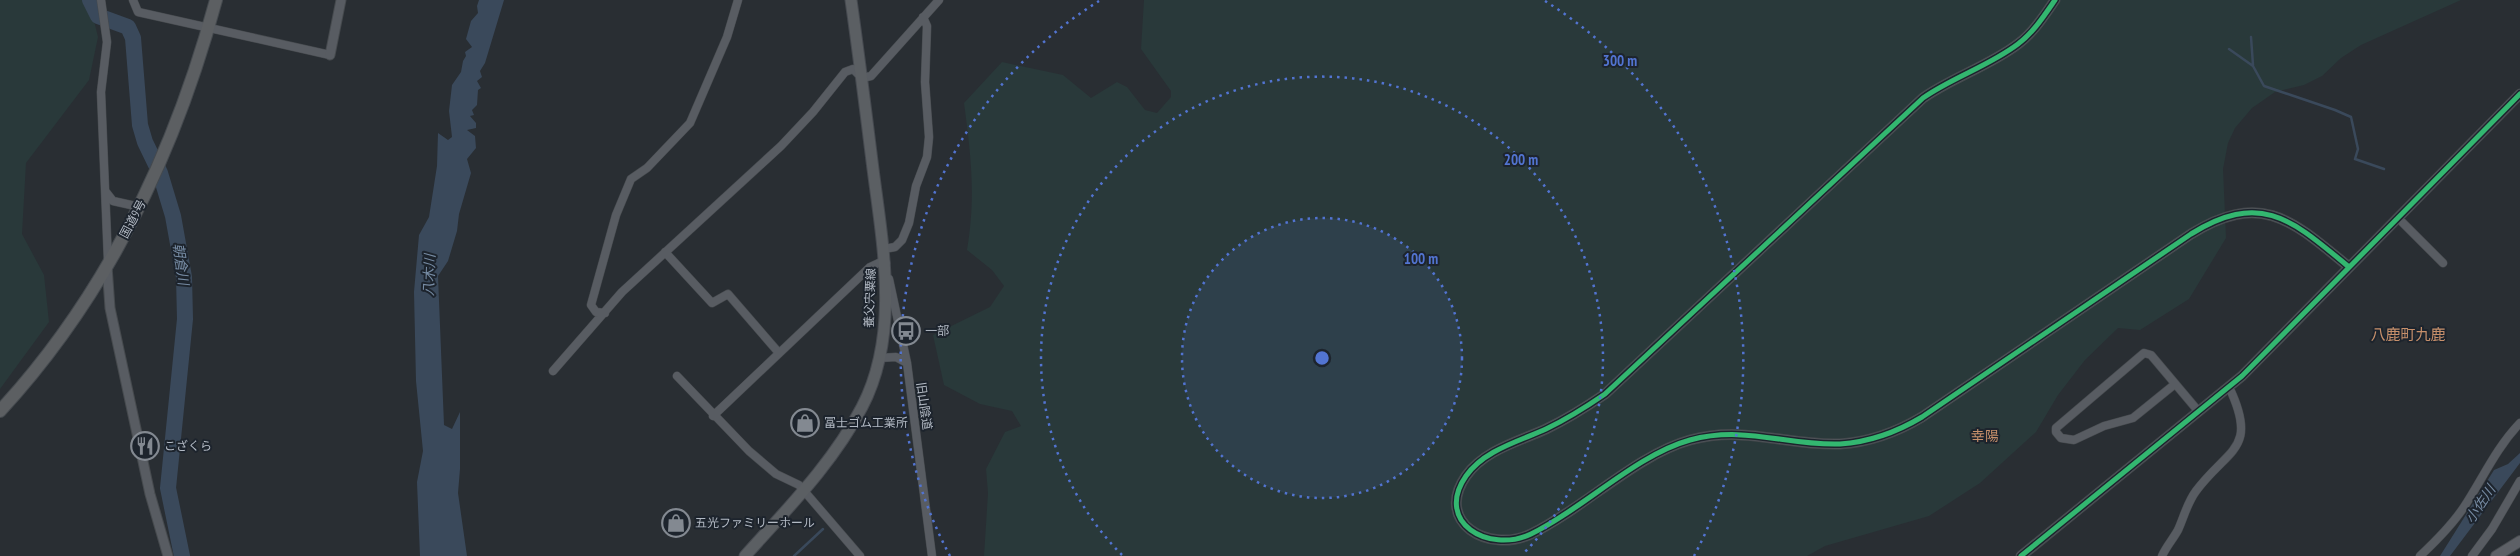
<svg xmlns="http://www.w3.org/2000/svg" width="2520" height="556" viewBox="0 0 2520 556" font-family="'PT Sans Narrow','Noto Sans JP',sans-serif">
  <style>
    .green { fill: #29393a }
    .water { fill: #3a495b }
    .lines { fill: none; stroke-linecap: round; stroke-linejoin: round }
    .stream { stroke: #3a495b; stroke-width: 2.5 }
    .river { stroke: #3a495b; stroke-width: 16 }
    .minor-casing { stroke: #464a4e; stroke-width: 9 }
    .tertiary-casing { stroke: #464a4e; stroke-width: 11 }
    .secondary-casing { stroke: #464a4e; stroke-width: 12 }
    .primary-casing { stroke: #464a50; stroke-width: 13 }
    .trunk-casing { stroke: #454a4f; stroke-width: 14 }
    .minor { stroke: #585c62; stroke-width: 8 }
    .tertiary { stroke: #585c62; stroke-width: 9 }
    .secondary { stroke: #5d6066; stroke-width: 10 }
    .primary { stroke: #5b5f63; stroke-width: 11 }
    .trunk { stroke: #5c5f62; stroke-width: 12 }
    .cycleway-casing { stroke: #1d242d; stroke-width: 8 }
    .cycleway { stroke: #33b770; stroke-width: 5 }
    .ring { fill: none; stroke: #5274d1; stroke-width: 2.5; stroke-dasharray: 2.5 5 }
    .labels { text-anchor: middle; stroke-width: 4; stroke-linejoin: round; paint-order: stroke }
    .street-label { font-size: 12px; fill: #b3bac4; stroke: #1d242d }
    .poi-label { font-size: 12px; fill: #b3bac4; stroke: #1d242d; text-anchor: start }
    .water-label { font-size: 14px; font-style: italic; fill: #778ca4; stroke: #1d242d }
    .neighbourhood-label { font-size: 14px; fill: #c7906b; stroke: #1d242d }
    .quarter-label { font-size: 15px; fill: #c7906b; stroke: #1d242d }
    .centre { fill: #5274d1; stroke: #1d242d; stroke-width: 2.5 }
    .ring-label { font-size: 15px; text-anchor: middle; font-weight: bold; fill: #5274d1; stroke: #1d242d; stroke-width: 4; stroke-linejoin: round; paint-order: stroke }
  </style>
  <rect width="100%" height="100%" fill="#292e33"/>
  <!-- green -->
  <path class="green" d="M0,0H89L98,37L89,80L26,163L22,234L44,275L49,322L0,389Z
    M1144,0H2461L2361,45L2341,58L2322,76L2304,85L2275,92L2252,108L2235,128L2228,143L2223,169L2226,238L2189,299L2140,330L2118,328L2085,360L2058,395L2036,432L1980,483L1929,516L1825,546L1807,556H984L988,493L986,469L1005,432L1021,426L1012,411L980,404L944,385L933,335L990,307L1004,286L992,270L967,250C976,197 971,156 964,103L1002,62L1063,75L1091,98L1117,82L1127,87L1145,110L1157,113L1171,97V91L1141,49Z"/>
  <!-- water -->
  <path class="water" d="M479,0H504L485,63L480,71L482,77L477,81L481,88L478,90L477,105L472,110L474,115L470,116L476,123V128L467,130L475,136L476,148L467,159L471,173L459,214L457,231L448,261L438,276L444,425L452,429L460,412V469L458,493L467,556H420L417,482L423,451L416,381L414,292L419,235L429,217L437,166L438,133L448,140L452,137L449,111L452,85L461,72L463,61L466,56L465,52L472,47L466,39L471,21L478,13L477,6Z
    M2520,453V463L2450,556H2440L2494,470L2508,464Z"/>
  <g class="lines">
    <!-- stream -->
    <path class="stream" d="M2251,37L2253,65
      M2229,49L2253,66L2264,86L2335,110L2351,117L2358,149L2355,159L2384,169
      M794,556L823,529"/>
    <!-- river -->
    <path class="river" d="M90,0L98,16L128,27L133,38L140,125L145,142L160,173L173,216L184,277L185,319L168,488L182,556"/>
    <defs>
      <path id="minor" d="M101,0L107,42L101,92L108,261
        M133,0L138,12L330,55
        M106,192L113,201L140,207
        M2398,218L2443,263
        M884,249L895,247L902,240L909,223L916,186L927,157L929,137L925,82L927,26L923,17
        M665,252L712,303L728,294L779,353
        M889,279L907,363L932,556
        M605,313L596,312L591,305L616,215L631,179L647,168L690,123L727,37L738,0
        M879,358L896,357L907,363
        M553,371L622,292L781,146L813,112L845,72L853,69L862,78L871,76L939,0
        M677,376L749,451L776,474L799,485L860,556
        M2175,384L2133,418L2104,426L2074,440L2061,438L2056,432V428L2144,353L2151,355L2199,412
        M713,416L870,267L885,260L886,263
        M2162,556C2166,547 2173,539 2178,530C2184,517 2187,503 2196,491C2228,448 2259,450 2229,387
        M2420,556C2436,541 2452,525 2464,507C2483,478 2496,448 2520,423
        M2472,556L2492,529L2520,481"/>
      <path id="tertiary" d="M2055,0C2044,16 2033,33 2018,44C1989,66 1953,77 1923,98L1605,394C1586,407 1567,419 1546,429C1520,441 1484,450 1466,476C1434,522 1488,554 1531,534C1583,509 1636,455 1690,440C1745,425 1787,446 1840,444C1870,442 1897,432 1922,417L2191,234C2262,190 2293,221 2349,267
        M330,55L341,0
        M107,266L110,308L150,494L168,556
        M2021,556L2242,376L2520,94"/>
      <path id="secondary" d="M2496,556L2520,541"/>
      <path id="primary" d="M745,556C787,509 833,463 862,407C900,334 883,247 873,169C866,113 859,56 851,0"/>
      <path id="trunk" d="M0,411C107,295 175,152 216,0"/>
    </defs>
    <!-- minor casing -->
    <use href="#minor" class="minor-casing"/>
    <!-- tertiary casing -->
    <use href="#tertiary" class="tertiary-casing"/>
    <!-- secondary casing -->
    <use href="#secondary" class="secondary-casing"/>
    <!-- primary casing -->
    <use href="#primary" class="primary-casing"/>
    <!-- trunk casing -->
    <use href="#trunk" class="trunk-casing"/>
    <!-- minor -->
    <use href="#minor" class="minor"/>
    <!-- tertiary -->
    <use href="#tertiary" class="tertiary"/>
    <!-- secondary -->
    <use href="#secondary" class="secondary"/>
    <!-- primary -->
    <use href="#primary" class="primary"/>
    <!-- trunk -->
    <use href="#trunk" class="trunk"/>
    <defs>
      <path id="cycleway" d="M2055,0C2044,16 2033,33 2018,44C1989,66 1953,77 1923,98L1605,394C1586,407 1567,419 1546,429C1520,441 1484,450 1466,476C1434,522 1488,554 1531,534C1583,509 1636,455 1690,440C1745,425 1787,446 1840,444C1870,442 1897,432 1922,417L2191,234C2262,190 2293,221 2349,267
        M2021,556L2242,376L2520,94"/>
    </defs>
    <!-- cycleway casing -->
    <use href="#cycleway" class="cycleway-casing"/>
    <!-- cycleway -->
    <use href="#cycleway" class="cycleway"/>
  </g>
  <!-- distance rings -->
  <circle cx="1322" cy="358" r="140" fill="#5274d1" fill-opacity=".12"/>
  <g class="ring">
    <circle cx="1322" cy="358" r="140"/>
    <path d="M1122 555A281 281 0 1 1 1522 555"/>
    <path d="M950 556A421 421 0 0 1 1099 1M1545 1A421 421 0 0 1 1694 556"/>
  </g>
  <!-- icons -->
  <defs>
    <symbol id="bus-ring" viewBox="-11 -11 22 22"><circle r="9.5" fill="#1d242d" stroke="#838991" stroke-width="1.5"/><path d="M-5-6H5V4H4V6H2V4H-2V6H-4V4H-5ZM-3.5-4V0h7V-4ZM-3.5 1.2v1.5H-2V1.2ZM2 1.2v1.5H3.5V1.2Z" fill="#838991"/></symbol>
    <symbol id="shop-ring" viewBox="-11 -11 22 22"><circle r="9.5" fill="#1d242d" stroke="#838991" stroke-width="1.5"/><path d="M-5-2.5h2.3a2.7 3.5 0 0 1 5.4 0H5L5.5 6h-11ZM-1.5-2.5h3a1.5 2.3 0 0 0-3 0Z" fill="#838991"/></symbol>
    <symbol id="restaurant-ring" viewBox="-11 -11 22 22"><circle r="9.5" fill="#1d242d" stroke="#838991" stroke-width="1.5"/><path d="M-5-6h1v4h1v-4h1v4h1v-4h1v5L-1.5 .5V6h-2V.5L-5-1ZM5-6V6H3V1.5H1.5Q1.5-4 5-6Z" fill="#838991"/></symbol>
  </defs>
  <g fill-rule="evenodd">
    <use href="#bus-ring" x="890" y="315" width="32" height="32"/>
    <use href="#shop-ring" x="789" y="407" width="32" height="32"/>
    <use href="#restaurant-ring" x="129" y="430" width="32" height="32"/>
    <use href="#shop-ring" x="660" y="507" width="32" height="32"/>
  </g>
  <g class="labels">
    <!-- street labels -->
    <g class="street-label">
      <text transform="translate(133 219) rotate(-62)" y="4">国道9号</text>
      <text transform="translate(870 298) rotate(-88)" y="4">養父宍粟線</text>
      <text transform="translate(924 406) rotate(82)" y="4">旧山陰道</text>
    </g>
    <!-- poi labels -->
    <g class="poi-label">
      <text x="925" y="335">一部</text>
      <text x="824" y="427">冨士ゴム工業所</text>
      <text x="164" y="450">こざくら</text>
      <text x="695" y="527">五光ファミリーホール</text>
    </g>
    <!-- water labels -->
    <g class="water-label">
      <text transform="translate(181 264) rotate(82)" y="5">朝倉川</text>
      <text transform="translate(429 275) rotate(-88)" y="5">八木川</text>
      <text transform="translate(2480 504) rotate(-56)" y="5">小佐川</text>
    </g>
    <!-- neighbourhood labels -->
    <g class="neighbourhood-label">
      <text x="1985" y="441">幸陽</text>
    </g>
    <!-- quarter labels -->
    <g class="quarter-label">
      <text x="2408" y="340">八鹿町九鹿</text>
    </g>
  </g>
  <circle cx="1322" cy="358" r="8" class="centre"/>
  <g class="ring-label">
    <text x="1620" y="66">300 m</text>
    <text x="1521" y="165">200 m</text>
    <text x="1421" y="264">100 m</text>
  </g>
</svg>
